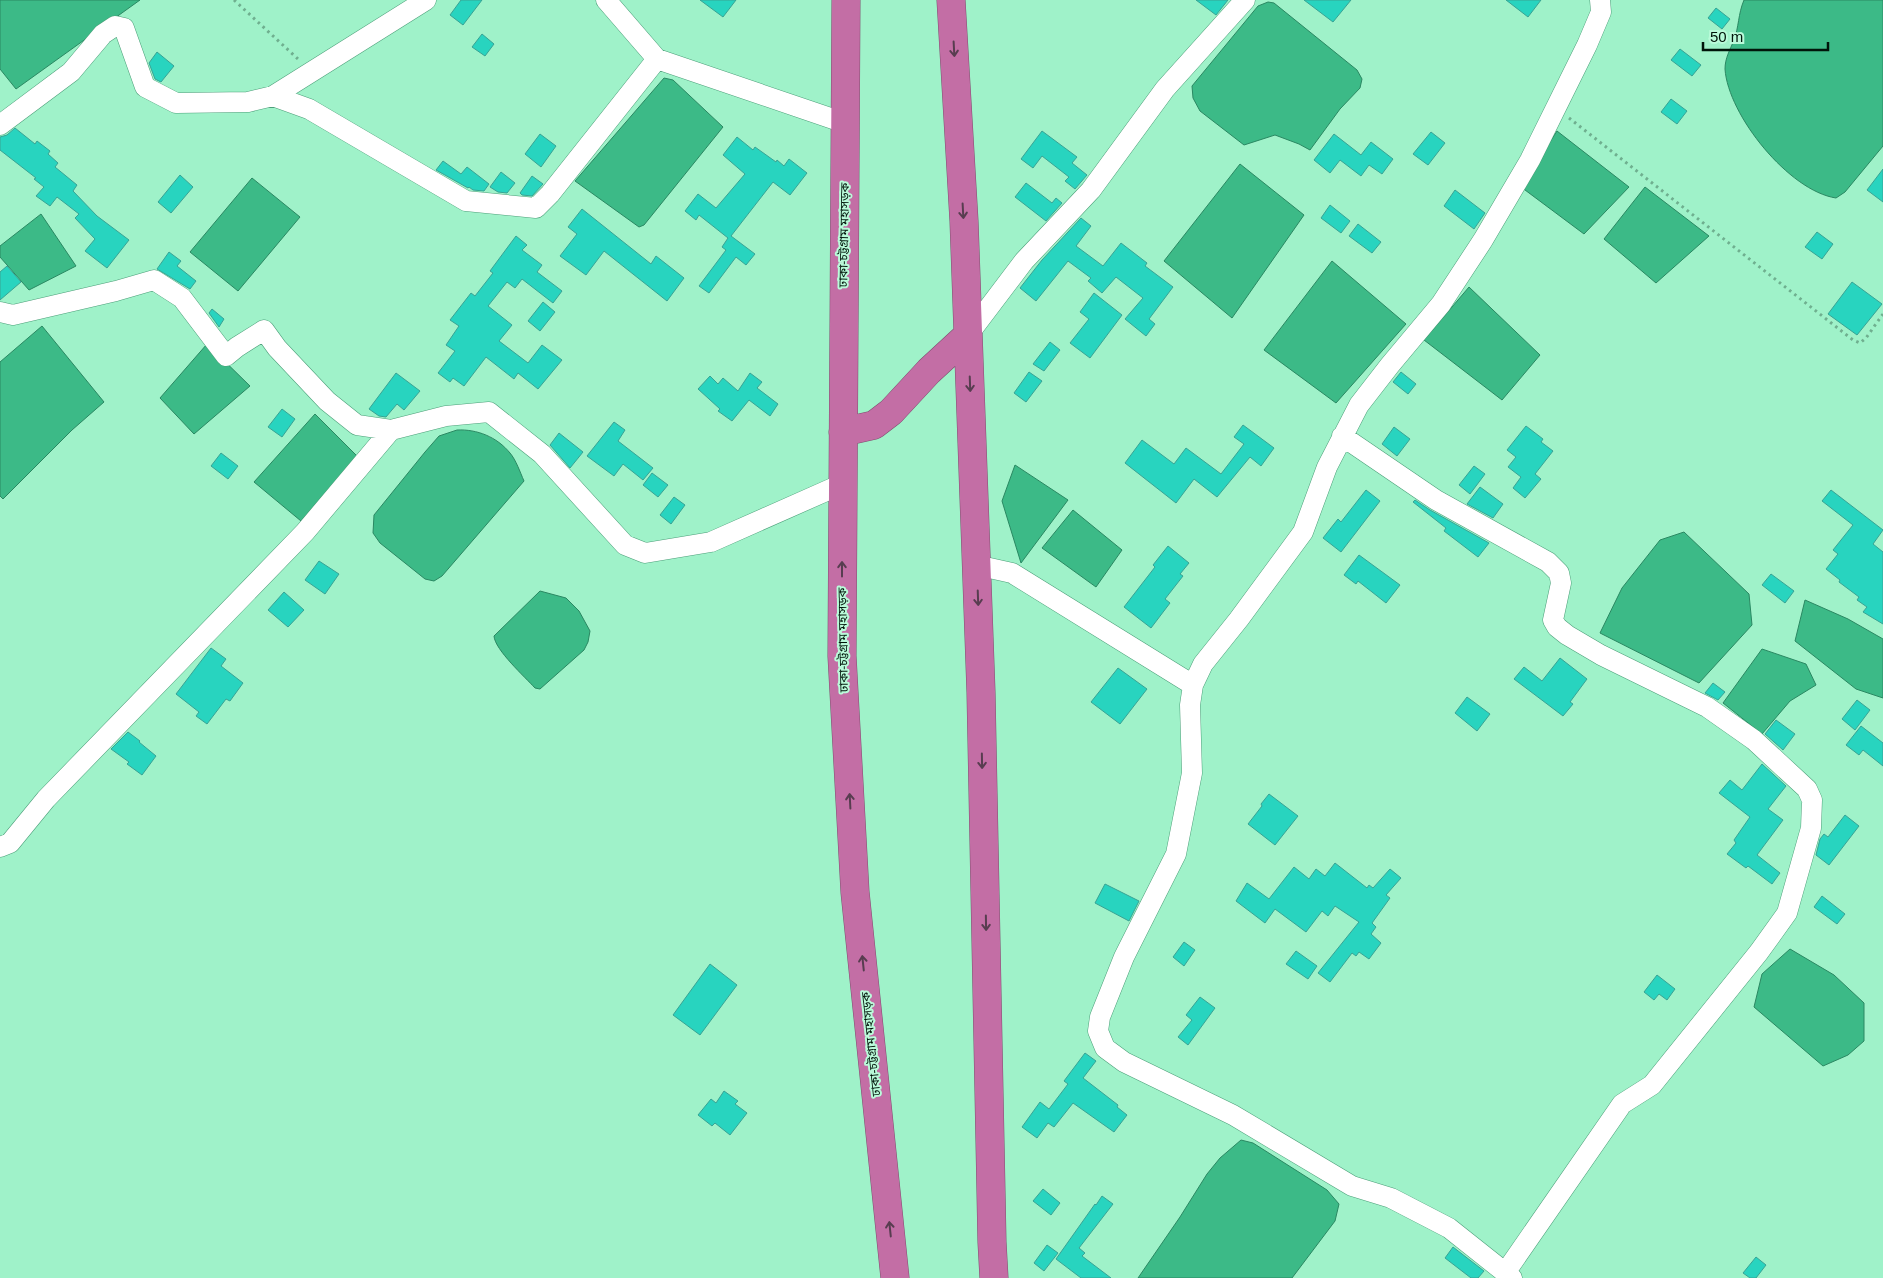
<svg xmlns="http://www.w3.org/2000/svg" width="1883" height="1278" viewBox="0 0 1883 1278" font-family="Helvetica,'Noto Sans Bengali',sans-serif">
  <style>
    .water { fill: #3cba87; stroke: #2a8862 }
    .building { fill: #28d4bf; stroke: #38a394 }
    .lines { fill: none; stroke-linecap: round; stroke-linejoin: round }
    .minor-casing { stroke: #4c9f79; stroke-width: 21 }
    .highway-casing { stroke: #7f4f6f; stroke-width: 29 }
    .path { stroke: #6faf8f; stroke-width: 3; stroke-dasharray: 2.5 4; stroke-linecap: butt }
    .minor { stroke: #fff; stroke-width: 20 }
    .highway { stroke: #c36ea5; stroke-width: 28 }
    .oneway { stroke: #583d50 }
    .labels { text-anchor: middle; stroke-width: 4; stroke-linejoin: round; paint-order: stroke }
    .street-label { font-size: 12px; fill: #00150a; stroke: #bafbda }
  </style>
  <rect width="100%" height="100%" fill="#9ff2c9"/>
  <!-- water -->
  <path class="water" d="M0,0H140L16,89L0,69Z
    M1744,0H1883V146L1845,192L1836,198C1789,191 1728,115 1725,69C1725,58 1730,50 1734,40C1739,27 1738,14 1744,0Z
    M1268,2L1274,3L1357,70L1362,79L1360,88L1340,109L1310,150L1299,144L1275,135L1244,145L1200,111L1193,98L1192,86L1258,6Z
    M664,78L673,80L723,127L644,225L639,227L575,181Z
    M1557,131L1629,187L1584,234L1521,187Z
    M1240,164L1304,215L1232,318L1164,261Z
    M252,178L300,217L238,291L190,252Z
    M1645,187L1709,236L1656,283L1604,239Z
    M41,214L76,266L29,290L0,257V246Z
    M1332,261L1406,324L1336,403L1264,350Z
    M1469,287L1540,355L1502,400L1424,340Z
    M42,326L104,402L72,430L3,499L0,496V362Z
    M207,344L250,386L194,434L160,398Z
    M315,414L357,456L301,521L254,482Z
    M457,430C477,429 497,437 510,453C516,460 520,472 524,481L442,576L434,581L425,579L380,543L373,533L374,515L425,452L439,436Z
    M1015,465L1068,500L1021,563L1002,501Z
    M1073,510L1122,550L1096,587L1042,548Z
    M1684,532L1749,594L1752,625L1699,683L1600,633L1622,588L1660,540Z
    M540,591L566,598L579,611L590,631L588,642L584,650L540,689L535,688C525,677 495,650 494,636Z
    M1805,600L1848,619L1883,639V698L1856,689L1795,641Z
    M1762,649L1806,664L1816,685L1790,701L1762,734L1723,703Z
    M1790,949L1834,975L1864,1003V1041L1848,1055L1823,1066L1754,1007L1762,974Z
    M1241,1140L1253,1143L1327,1190L1339,1204L1335,1221L1292,1278H1138L1180,1217L1207,1174L1220,1158Z"/>
  <!-- building -->
  <path class="building" d="M461,0H482L463,25L450,15Z
    M700,0H736L723,17Z
    M1196,0H1228L1216,15Z
    M1304,0H1351L1333,22Z
    M1506,0H1541L1528,17Z
    M1716,8L1730,19L1722,29L1708,18Z
    M482,34L494,44L485,56L472,47Z
    M1680,49L1701,65L1692,76L1671,60Z
    M157,52L174,66L161,82L155,79L149,63Z
    M1671,99L1687,111L1677,124L1661,112Z
    M15,128L35,144L37,141L50,151L48,154L58,163L55,167L77,185L73,191L97,216L129,240L107,268L85,251L95,239L75,218L79,214L57,197L50,206L36,196L44,187L34,179L36,178L0,150V137L7,135Z
    M1042,131L1077,157L1072,163L1087,175L1075,189L1065,181L1069,177L1042,156L1033,168L1021,159Z
    M1431,132L1445,143L1428,165L1413,154Z
    M540,134L556,146L541,167L525,154Z
    M1334,134L1361,155L1371,142L1393,159L1382,174L1369,165L1361,176L1340,160L1330,173L1314,160Z
    M737,137L753,150L755,147L776,162L777,160L784,166L789,159L807,173L790,195L773,182L731,236L755,254L746,265L736,257L709,293L699,286L726,250L722,247L728,238L699,215L696,220L685,211L698,194L716,208L745,174L723,155Z
    M443,161L461,174L467,167L489,184L484,191L473,190L469,187L468,188L436,170Z
    M1883,169V202L1867,190Z
    M501,172L515,183L507,193L498,192L490,187Z
    M180,175L193,187L171,213L158,202Z
    M532,176L543,184L532,196L522,195L520,193Z
    M1026,183L1052,203L1056,198L1062,203L1046,221L1015,197Z
    M1455,190L1485,213L1474,229L1444,206Z
    M1330,205L1350,221L1341,233L1321,218Z
    M582,209L651,264L656,256L684,278L667,301L604,251L586,275L560,256L577,234L568,227Z
    M1081,218L1091,226L1076,246L1103,266L1121,243L1147,263L1145,266L1173,287L1149,319L1155,324L1146,336L1125,319L1143,298L1116,277L1102,293L1088,281L1091,278L1068,261L1036,301L1020,288L1042,260Z
    M1358,224L1381,242L1372,253L1349,236Z
    M1817,232L1833,244L1822,259L1805,247Z
    M516,236L527,245L522,250L542,265L537,272L562,291L553,303L522,279L515,288L507,282L488,306L512,325L499,341L528,363L542,345L562,360L538,389L518,373L514,379L486,357L464,386L453,378L450,382L438,373L455,351L446,345L459,326L450,320L471,293L475,296L493,273L490,271Z
    M169,252L181,261L177,266L196,281L190,289L157,269Z
    M7,266L21,282L0,300V272Z
    M1852,282L1882,304L1857,335L1828,314Z
    M1094,293L1122,315L1090,358L1070,343L1089,319L1080,312Z
    M543,302L555,312L540,331L528,321Z
    M212,309L224,319L219,327L209,313Z
    M1050,342L1060,350L1044,371L1033,364Z
    M1029,372L1042,381L1026,402L1014,393Z
    M1401,372L1416,384L1408,394L1393,382Z
    M396,373L420,391L404,410L397,404L386,417L379,416L369,409Z
    M750,373L762,382L757,388L778,404L770,416L749,400L732,421L718,411L720,409L698,389L710,376L718,384L723,378L738,391Z
    M282,409L295,419L282,437L268,427Z
    M614,422L625,430L618,441L653,468L643,480L623,464L614,476L587,456Z
    M1243,425L1274,448L1261,466L1250,457L1217,497L1194,479L1176,503L1125,463L1142,440L1174,464L1186,448L1221,474L1244,444L1234,437Z
    M1526,426L1543,439L1541,442L1553,451L1535,474L1541,479L1525,498L1513,488L1521,477L1508,467L1516,457L1507,450Z
    M1394,427L1410,439L1397,456L1382,444Z
    M559,433L583,452L570,468L550,445Z
    M221,453L238,466L228,479L211,466Z
    M1474,466L1485,474L1470,494L1459,485Z
    M652,473L668,485L658,497L643,485Z
    M1480,487L1503,504L1493,518L1467,504Z
    M1366,490L1380,501L1341,552L1323,538L1338,519L1341,522Z
    M1831,490L1883,530L1873,544L1883,552V624L1863,612L1867,607L1857,600L1859,597L1839,582L1840,580L1826,569L1838,554L1833,550L1853,525L1822,501Z
    M674,497L685,505L671,524L660,515Z
    M1415,500L1430,510L1489,543L1478,557L1444,531L1446,528L1413,502Z
    M1168,546L1189,563L1180,574L1183,576L1165,599L1170,603L1151,628L1124,607L1155,567L1153,565Z
    M1359,555L1400,585L1386,603L1358,581L1356,584L1344,575Z
    M319,561L339,574L325,594L305,580Z
    M1771,574L1794,591L1785,603L1762,585Z
    M284,592L304,610L288,627L268,610Z
    M211,648L226,659L221,666L243,683L230,701L226,699L207,724L196,716L199,712L176,694Z
    M1560,658L1587,679L1570,702L1573,704L1563,716L1514,679L1524,667L1542,681Z
    M1118,668L1147,689L1120,724L1091,702Z
    M1713,683L1725,692L1718,700L1705,693Z
    M1467,697L1490,714L1477,731L1455,713Z
    M1857,700L1870,710L1855,730L1842,719Z
    M1776,720L1795,734L1783,750L1765,734Z
    M1861,726L1883,743V766L1863,750L1859,755L1846,745Z
    M128,732L140,741L139,742L156,756L142,775L127,764L129,762L111,749Z
    M1762,764L1786,786L1768,809L1783,820L1757,855L1780,873L1772,884L1748,866L1746,868L1727,854L1736,843L1734,840L1750,817L1719,793L1730,780L1742,790Z
    M1269,794L1298,816L1275,845L1248,824L1262,806L1261,804Z
    M1845,815L1859,826L1829,865L1816,855L1820,839L1824,834L1828,837Z
    M1335,863L1367,888L1369,885L1373,888L1390,869L1401,878L1386,895L1390,898L1372,923L1376,927L1371,934L1381,943L1369,959L1359,952L1356,956L1352,953L1330,982L1318,973L1359,922L1335,906L1328,916L1322,911L1306,932L1275,909L1265,923L1236,901L1247,883L1269,899L1294,867L1309,879L1316,869L1325,876Z
    M1105,884L1139,901L1129,921L1095,903Z
    M1822,896L1845,914L1837,924L1814,907Z
    M1184,942L1195,950L1184,966L1173,957Z
    M1296,951L1317,966L1308,979L1286,964Z
    M710,964L737,985L700,1035L673,1015Z
    M1657,975L1675,989L1667,1000L1659,994L1654,1000L1644,992Z
    M1200,997L1215,1008L1188,1045L1178,1037L1192,1020L1186,1015Z
    M1085,1053L1096,1061L1083,1078L1118,1105L1117,1107L1127,1115L1114,1132L1073,1103L1054,1127L1048,1123L1037,1138L1022,1127L1040,1102L1049,1109L1068,1084L1064,1081Z
    M724,1091L738,1101L735,1104L747,1113L730,1135L715,1123L712,1126L698,1115L711,1099L716,1103Z
    M1043,1189L1060,1203L1051,1215L1033,1201Z
    M1102,1196L1113,1204L1079,1248L1085,1253L1082,1256L1111,1278H1081L1056,1259L1095,1204L1096,1205Z
    M1047,1245L1058,1253L1044,1271L1034,1263Z
    M1453,1247L1484,1271L1478,1278H1471L1445,1258Z
    M1756,1257L1766,1265L1756,1278H1750L1743,1273Z"/>
  <g class="lines">
    <defs>
      <path id="minor" d="M606,0L657,59
        M273,96L426,0
        M0,125L71,72L103,34L115,26L124,28L145,87L176,103L248,102L273,96L309,109L466,201L536,208L550,194L657,59L845,123
        M0,312L13,315L116,291L154,280L182,298L226,356L237,347L264,330L277,348L327,401L357,425L391,430L446,416L489,412L542,454L625,545L645,553L711,542L842,484
        M968,335L1024,261L1091,190L1165,89L1245,0
        M1342,436L1436,500L1548,562L1559,573L1561,583L1553,620L1557,627L1567,635L1601,655L1707,707L1754,740L1807,789L1812,800L1811,828L1787,913L1759,952L1652,1085L1622,1104L1505,1273
        M976,565L1012,573L1193,685
        M0,847L10,843L46,799L305,532L391,430
        M1512,1278L1449,1228L1391,1198L1352,1186L1233,1115L1124,1062L1105,1048L1098,1031L1100,1017L1124,957L1176,854L1192,773L1190,705L1193,685L1203,664L1239,619L1303,532L1327,467L1359,405L1390,365L1441,304L1483,240L1530,160L1587,45L1601,12L1600,0"/>
      <path id="highway" d="M846,0L842,656L855,892L895,1278
        M951,0L964,221L981,692L992,1242L994,1278
        M843,432L874,425L891,412L929,371L968,335"/>
    </defs>
    <!-- minor casing -->
    <use href="#minor" class="minor-casing"/>
    <!-- highway casing -->
    <use href="#highway" class="highway-casing"/>
    <!-- path -->
    <path class="path" d="M234,0L298,59
      M1569,118L1853,340L1860,343L1866,338L1883,314"/>
    <!-- minor -->
    <use href="#minor" class="minor"/>
    <!-- highway -->
    <use href="#highway" class="highway"/>
  </g>
  <!-- one-way arrows -->
  <defs><path id="oneway-shaft" d="M-6 0H5M1.5-3L5.5 0L1.5 3" fill="none" stroke-width="1.6" stroke-linecap="round" stroke-linejoin="round" transform="scale(1.25)"/></defs>
  <g class="oneway">
    <use href="#oneway-shaft" transform="translate(954 49) rotate(87)"/>
    <use href="#oneway-shaft" transform="translate(963 211) rotate(87)"/>
    <use href="#oneway-shaft" transform="translate(970 384) rotate(88)"/>
    <use href="#oneway-shaft" transform="translate(842 569) rotate(-90)"/>
    <use href="#oneway-shaft" transform="translate(978 598) rotate(88)"/>
    <use href="#oneway-shaft" transform="translate(982 761) rotate(89)"/>
    <use href="#oneway-shaft" transform="translate(850 801) rotate(-93)"/>
    <use href="#oneway-shaft" transform="translate(986 923) rotate(89)"/>
    <use href="#oneway-shaft" transform="translate(863 963) rotate(-96)"/>
    <use href="#oneway-shaft" transform="translate(890 1229) rotate(-96)"/>
  </g>
  <g class="labels">
    <!-- street labels -->
    <g class="street-label">
      <text transform="translate(844 235) rotate(-89)" y="4">ঢাকা-চট্টগ্রাম মহাসড়ক</text>
      <text transform="translate(843 640) rotate(-91)" y="4">ঢাকা-চট্টগ্রাম মহাসড়ক</text>
      <text transform="translate(871 1044) rotate(-96)" y="4">ঢাকা-চট্টগ্রাম মহাসড়ক</text>
    </g>
  </g>
  <!-- scale -->
  <path d="M1703 42v8h125v-8" fill="none" stroke="#00150a" stroke-width="2.5"/>
  <text x="1710" y="42" font-size="15" fill="#00150a" stroke="#bafbda" stroke-width="4" paint-order="stroke">50 m</text>
</svg>
